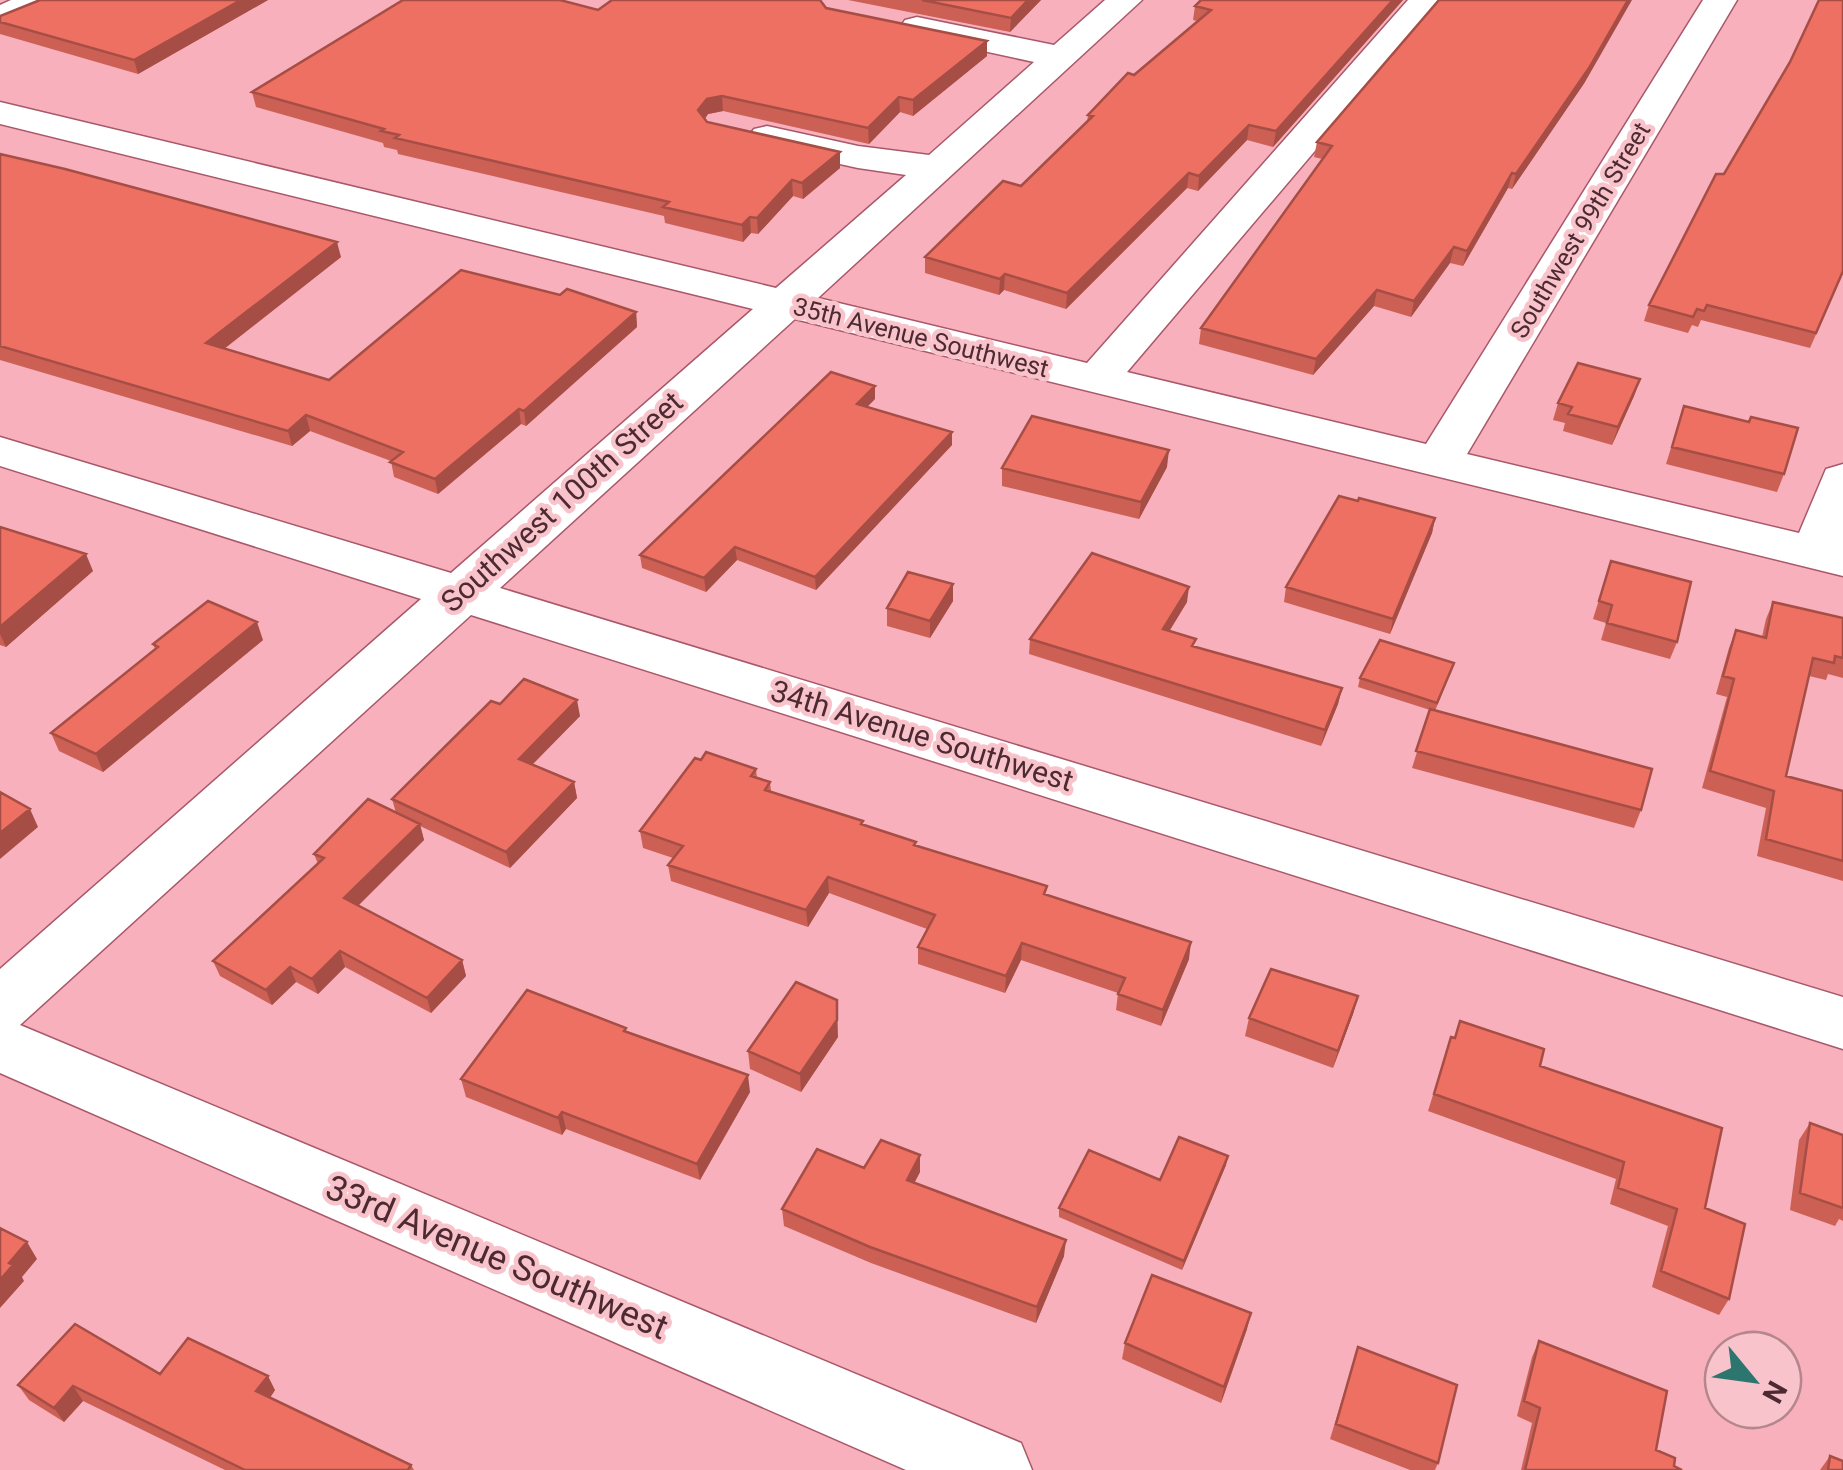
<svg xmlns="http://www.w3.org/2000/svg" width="1843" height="1470" viewBox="0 0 1843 1470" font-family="Roboto,sans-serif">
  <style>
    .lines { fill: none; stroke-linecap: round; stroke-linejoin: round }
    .minor-casing { stroke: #a95869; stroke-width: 3 }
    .minor { fill: #fff; fill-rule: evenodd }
    .wall { fill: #cc6055 }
    .shaded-wall { fill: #a64e45 }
    .building { fill: #ed7063; stroke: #a64e45; stroke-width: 2.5 }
    .labels { text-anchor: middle; stroke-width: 9; stroke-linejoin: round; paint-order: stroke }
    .far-street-label { font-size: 25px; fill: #4d2a31; stroke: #f9c3cb }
    .street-label { font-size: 30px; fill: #4d2a31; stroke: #f9c3cb }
    .near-street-label { font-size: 35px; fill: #4d2a31; stroke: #f9c3cb }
  </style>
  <rect width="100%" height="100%" fill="#f7b0bc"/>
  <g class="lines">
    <defs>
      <path id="minor" d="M11,0H55L50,7L0,28V5Z
        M1105,0H1142L818,298L1087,363L1408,0H1443L1127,372L1426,444L1703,0H1737L1467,454L1799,533L1826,469L1843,464V576L795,319L500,588L1843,997V1049L471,615L20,1025L1021,1443L1032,1470H906L0,1073V969L421,599L0,466V437L451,573L753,309L0,124V102L776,288L906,175L858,168L754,145L748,137L754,129L767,126L858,146L929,155L1034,62L905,34L900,27L905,20L917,17L1054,45Z"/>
    </defs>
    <!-- minor casing -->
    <use href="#minor" class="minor-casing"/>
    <!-- minor -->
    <use href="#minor" class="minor"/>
  </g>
  <!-- wall -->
  <path class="wall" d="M40,0H268L138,74L0,34V16Z
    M848,0H1041L1010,32Z
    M1403,0L1273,147L1247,140L1198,191L1187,188L1066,309L1004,290L999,295L925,273V257L1021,186L1087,122L1088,115L1197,21L1193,20L1195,6Z
    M824,3L823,4L826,8L987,56L913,116L900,112L869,144L723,111L708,114L705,119L707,122L840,168L803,199L793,196L758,234L751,233L743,242L665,223L664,216L398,154L397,150L384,147L383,143L256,107L252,92L598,10Z
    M1585,82L1512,189L1508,188L1463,266L1450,263L1411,317L1374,306L1313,375L1199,344L1201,328L1322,159L1314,157L1317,142Z
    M0,154L341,257L224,349L329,380L560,295L636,312L637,327L526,426L521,424L438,494L394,477L391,461L310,431L292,446L0,360Z
    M1843,273L1810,348L1701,320L1698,327L1692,325L1688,333L1644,321L1649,305Z
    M1640,379L1634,396L1612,445L1563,431L1565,423L1553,420L1558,403Z
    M875,399L867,407L952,432V445L816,590L737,560L706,592L642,568L640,555Z
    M1684,406L1784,474L1777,492L1666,464Z
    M1167,467L1139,519L1002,486V468Z
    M1435,518L1432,533L1390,634L1284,602L1286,587Z
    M0,527L93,571L6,647L0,645Z
    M1611,561L1677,642L1670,659L1601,640L1606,623L1593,619Z
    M953,601L930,638L887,626V608Z
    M1187,602L1169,631L1195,647L1342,688L1338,704L1321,746L1029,654L1030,639Z
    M1773,602L1843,618V678L1828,674L1826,680L1809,676L1786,776L1843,791V881L1757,856L1766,808L1702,788L1727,697L1716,694L1729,648L1736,630L1762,637L1766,619Z
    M263,640L103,772L59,751L51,733L155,649L153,644Z
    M1454,663L1435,711L1641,810L1634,828L1412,768L1430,710L1358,687L1360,678Z
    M500,704L580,716L533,764L574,782L577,798L510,868L420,826L424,840L358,905L462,960L466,976L431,1013L345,967L318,994L296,982L272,1005L220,976L213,961L318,864L314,854L396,813L392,799Z
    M756,769L757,778L770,782L771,791L1046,895L1189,959L1161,1026L1116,1010L1118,993L1021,960L1005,993L918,964V947L927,929L829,893L808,927L671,881L668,865L673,858L643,848L640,831Z
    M1358,996L1353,1014L1333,1068L1245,1036L1249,1018Z
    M627,1033L750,1092L700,1180L566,1129L562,1135L466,1097L461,1079Z
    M838,1037L801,1092L750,1069L748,1051Z
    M1451,1037L1540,1066L1705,1208L1729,1299L1719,1315L1652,1287L1668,1226L1610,1204L1616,1179L1428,1111Z
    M1810,1123L1843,1135V1221L1839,1219L1835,1226L1790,1210L1799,1140Z
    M1226,1165L1182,1270L1059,1217V1208L1160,1180Z
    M864,1168L920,1172L914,1183L1064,1256L1036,1323L871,1263L784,1226L782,1209Z
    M1247,1329L1221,1403L1122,1359L1125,1343Z
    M1539,1341L1674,1466L1682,1470H1521L1532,1423L1517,1416L1532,1357Z
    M1358,1347L1438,1463L1435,1470H1410L1330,1439Z
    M160,1374L275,1390L270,1398L411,1465L414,1470H225L83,1401L64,1422L29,1400L18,1385Z
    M1830,1456L1843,1470H1820Z"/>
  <!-- shaded-wall -->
  <path class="shaded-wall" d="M241,0H268L138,74L134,60Z
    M1028,0H1041L1010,32L1011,18Z
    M1393,0H1403L1273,147L1276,131Z
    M1628,0H1632L1585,82L1512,189L1516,174Z
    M987,41V56L913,116V100Z
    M722,96L723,111L708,114L699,126L698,110L707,99Z
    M899,97L900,112L869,144L868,128Z
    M1249,125L1247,140L1198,191L1199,176Z
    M840,152V168L803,199L802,183Z
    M1189,173L1187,188L1066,309L1067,293Z
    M1512,173L1508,188L1463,266L1467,251Z
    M792,180L793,196L758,234L757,218Z
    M750,217L751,233L743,242L742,225Z
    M337,242L341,257L211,359L206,343Z
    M1454,247L1450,263L1411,317L1414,301Z
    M1005,274L1004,290L999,295L1000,279Z
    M1377,290L1374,306L1313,375L1316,359Z
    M636,312L637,327L526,426L524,411Z
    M1640,379L1634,396L1612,445L1618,427Z
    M875,386V399L857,417V404Z
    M519,409L521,424L438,494L435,479Z
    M306,415L310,431L292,446L288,431Z
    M952,432V445L816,590L815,577Z
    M1169,450L1167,467L1139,519L1141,502Z
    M1435,518L1432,533L1390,634L1393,619Z
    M735,547L737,560L706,592L704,578Z
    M86,554L93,571L6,647L0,634V627Z
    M953,584V601L930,638V621Z
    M1189,587L1187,602L1161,645L1163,629Z
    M257,622L263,640L103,772L96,754Z
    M1342,688L1338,704L1321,746L1325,730Z
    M577,700L580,716L523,774L519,759Z
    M574,782L577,798L510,868L506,852Z
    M30,809L38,827L0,859V833Z
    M420,824L424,840L350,914L344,898Z
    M828,877L829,893L808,927L806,910Z
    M1191,942L1189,959L1161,1026L1163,1010Z
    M1022,943L1021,960L1005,993L1006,976Z
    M340,951L345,967L318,994L312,979Z
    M462,960L466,976L431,1013L427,998Z
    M290,967L296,982L272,1005L266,990Z
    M1358,996L1353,1014L1333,1068L1338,1051Z
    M837,1000L838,1037L801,1092L800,1074Z
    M748,1075L750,1092L700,1180L697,1164Z
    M562,1112L566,1129L562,1135L558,1118Z
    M920,1155V1172L907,1197V1180Z
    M1228,1156L1226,1165L1182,1270L1184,1261Z
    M1066,1240L1064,1256L1036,1323L1037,1307Z
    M27,1242L37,1259L22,1277L24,1281L0,1308V1280L9,1263Z
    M1251,1313L1247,1329L1221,1403L1224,1387Z
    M268,1376L275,1390L264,1406L256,1391Z
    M73,1386L83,1401L64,1422L54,1408Z"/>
  <!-- building -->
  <path class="building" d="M40,0H241L134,60L0,22V16Z
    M403,0H560L598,10L612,0H820L826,8L987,41L913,100L899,97L868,128L722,96L707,99L698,110L707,122L840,152L802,183L792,180L757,218L750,217L742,225L663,207L669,202L395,138L399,135L381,131L384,129L252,92Z
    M922,0H1028L1011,18Z
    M1201,0H1393L1276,131L1249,125L1199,176L1189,173L1067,293L1005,274L1000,279L925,257L1003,181L1021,186L1093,116L1088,115L1128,73L1134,75L1211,10L1195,6Z
    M1439,0H1628L1589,68L1516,174L1512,173L1467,251L1454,247L1414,301L1377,290L1316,359L1201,328L1332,146L1317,142Z
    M1819,0H1843V271L1816,333L1707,305L1704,311L1697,309L1693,317L1649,305L1716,174H1724L1790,62Z
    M0,154L65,169L337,242L206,343L329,380L461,270L560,295L567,289L636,312L524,411L519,409L435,479L390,462L403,452L306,415L288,431L0,346Z
    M1578,363L1640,379L1618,427L1568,414L1572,407L1558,403Z
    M831,372L875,386L857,404L952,432L815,577L735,547L704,578L640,555Z
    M1684,406L1749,422L1751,417L1798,428L1784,474L1672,447Z
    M1032,416L1169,450L1141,502L1002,468Z
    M1339,496L1358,501L1359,498L1435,518L1393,619L1286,587Z
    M0,527L86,554L0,627Z
    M1092,553L1189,587L1163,629L1196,639L1192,646L1342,688L1325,730L1030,639Z
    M1611,561L1691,582L1677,642L1607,623L1612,605L1599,601Z
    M908,572L953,584L930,621L887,608Z
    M208,601L257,622L96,754L51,733L158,647L153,644Z
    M1773,602L1843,618V658L1835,656L1834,663L1813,658L1786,776L1843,791V861L1766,839L1774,791L1710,771L1734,679L1723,676L1736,630L1766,638Z
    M1380,640L1454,663L1437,703L1360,678Z
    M524,679L577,700L519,759L574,782L506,852L392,799L491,701L500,704Z
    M1430,709L1652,769L1641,810L1416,751Z
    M706,752L756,769L751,776L770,782L765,790L863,821L861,824L916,842L914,845L1047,886L1044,894L1191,942L1163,1010L1118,994L1125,978L1022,943L1006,976L918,947L935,915L828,877L806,910L668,865L683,846L640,831L695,758L701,760Z
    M0,792L30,809L0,833Z
    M368,799L420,824L344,898L462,960L427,998L340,951L312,979L290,967L266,990L213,961L324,858L314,854Z
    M1271,969L1358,996L1338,1051L1249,1018Z
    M796,982L837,1000V1020L800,1074L748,1051Z
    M527,990L626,1028L624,1031L748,1075L697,1164L562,1112L558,1118L461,1079Z
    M1460,1021L1544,1049L1540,1066L1722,1128L1705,1208L1745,1224L1729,1299L1661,1271L1677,1209L1618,1188L1624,1162L1434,1094L1451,1037L1455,1038Z
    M1810,1123L1843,1135V1208L1800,1193Z
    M1179,1137L1228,1156L1184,1261L1059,1208L1089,1150L1160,1180Z
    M881,1140L920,1155L907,1180L1066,1240L1037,1307L870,1247L782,1209L817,1149L864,1168Z
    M0,1228L27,1242L9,1263L13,1265L0,1280Z
    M1152,1275L1251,1313L1224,1387L1125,1343Z
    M75,1324L160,1374L188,1338L268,1376L256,1391L411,1465L408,1470H245L73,1386L54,1408L18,1385Z
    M1539,1341L1667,1391L1656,1450L1675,1458L1674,1466L1682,1470H1525L1540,1408L1524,1401Z
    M1358,1347L1457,1385L1438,1463L1336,1424Z
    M1830,1456L1843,1461V1470H1828Z"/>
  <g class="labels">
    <!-- far-street labels -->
    <g class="far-street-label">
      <text transform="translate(1580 230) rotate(-59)" y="9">Southwest 99th Street</text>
      <text transform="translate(921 337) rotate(14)" y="9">35th Avenue Southwest</text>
    </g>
    <!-- street labels -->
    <g class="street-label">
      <text transform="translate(562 502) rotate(-42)" y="10">Southwest 100th Street</text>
      <text transform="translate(922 736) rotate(17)" y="10">34th Avenue Southwest</text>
    </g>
    <!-- near-street labels -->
    <g class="near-street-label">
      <text transform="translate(497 1257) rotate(23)" y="12">33rd Avenue Southwest</text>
    </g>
  </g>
  <!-- north arrow -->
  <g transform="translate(1753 1380) rotate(119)"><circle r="48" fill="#f9c3cb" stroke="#b4868d" stroke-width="2.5"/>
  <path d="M0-8L18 38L0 25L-18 38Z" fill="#2d7670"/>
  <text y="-15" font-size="28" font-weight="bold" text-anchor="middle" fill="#4d2a31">N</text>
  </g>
</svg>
